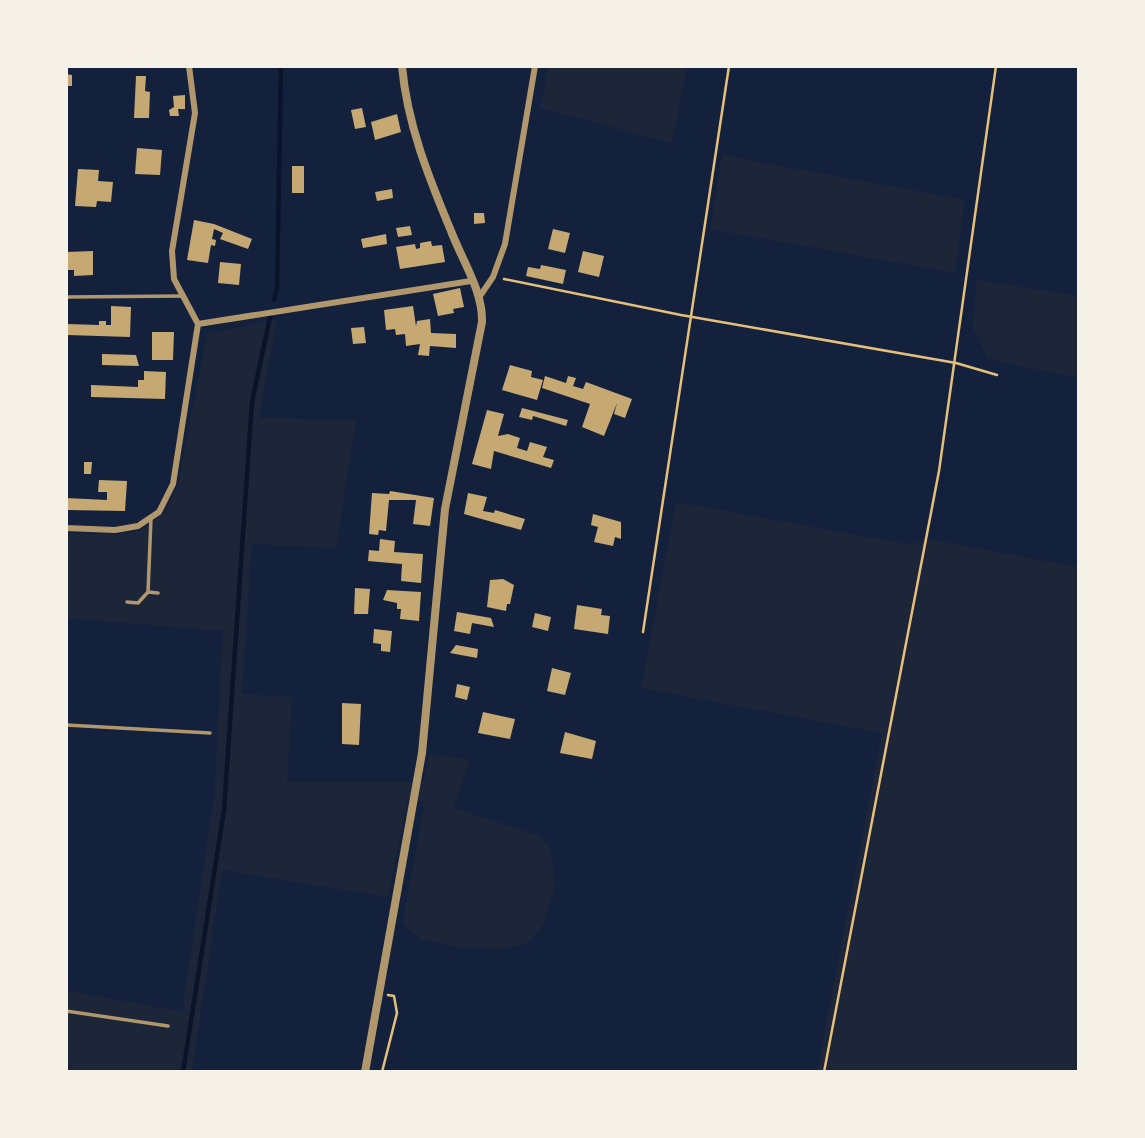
<svg xmlns="http://www.w3.org/2000/svg" width="1145" height="1138" viewBox="0 0 1145 1138" font-family="Commissioner,sans-serif">
  <style>
    .green { fill: #1d2539 }
    .lines { fill: none; stroke-linecap: round; stroke-linejoin: round }
    .stream { stroke: #0b132b; stroke-width: 4.5 }
    .building { fill: #c6a872 }
    .path { stroke: #e5c07b; stroke-width: 2.5 }
    .service { stroke: #b1986c; stroke-width: 3.5 }
    .minor { stroke: #b1986c; stroke-width: 6 }
    .tertiary { stroke: #b1986c; stroke-width: 8 }
  </style>
  <rect width="100%" height="100%" fill="#14213d"/>
  <!-- green -->
  <path class="green" d="M548,67H687L672,143L540,108Z
    M722,155L965,200L955,273L710,229Z
    M976,280L1078,296V378L988,359L973,328Z
    M277,319L259,418L356,420L336,548L252,544L242,694L292,697L287,782H424L430,754L470,760L454,808L540,836L551,849L555,888L543,925L527,944L501,949L462,948L420,939L402,924L425,802L408,798L388,897L222,870L192,1071H67L66,990L182,1012L214,796L223,631L67,618V533L116,535L139,531L165,512L178,485L207,334Z
    M676,502L907,544L933,540L1078,567V1071H817L882,733L641,688Z"/>
  <g class="lines">
    <!-- stream -->
    <path class="stream" d="M274,300L277,289L281,66
      M183,1072L224,810L252,402L270,317"/>
  </g>
  <!-- building -->
  <path class="building" d="M66,74L72,75V86H66Z
    M136,76H146L145,91L150,92L149,118H134Z
    M185,95V109H178L179,116H170L169,110L174,107L173,96Z
    M362,108L366,127L355,129L351,110Z
    M397,114L401,132L375,140L371,122Z
    M137,148L162,150L160,175L135,174Z
    M292,166H304V193H292Z
    M78,169L99,170L98,181L113,182L111,202L97,201L96,207L75,206Z
    M392,189L393,198L377,201L375,192Z
    M474,213H484L485,223L474,224Z
    M194,220L214,224L252,239L248,249L220,239L223,233L214,229L212,239L216,240L215,246L211,245L208,263L187,260Z
    M410,226L412,235L398,237L396,228Z
    M553,229L570,233L565,253L548,249Z
    M386,234L387,244L363,248L361,239Z
    M431,241L432,246L442,245L445,262L400,269L396,247L415,244L416,249L420,248V243Z
    M93,251V275L74,276V270H66V252Z
    M583,251L604,256L599,277L578,272Z
    M220,262L241,264L239,285L218,283Z
    M541,265L566,270L563,284L526,276L528,267L540,269Z
    M460,288L464,307L453,309L454,313L438,316L433,294Z
    M111,306L131,307L130,337L67,335V324L99,325V321H106V325H111Z
    M413,306L416,326L417,321L430,319L431,333L456,334V348L430,346L429,356L418,355L420,344L406,346L405,334L396,335L395,329L386,330L384,310Z
    M364,327L366,343L353,344L351,328Z
    M152,332H174L173,360H152Z
    M102,354L136,355L139,366L102,365Z
    M510,365L532,371L531,377L543,380L537,400L502,390Z
    M144,371L166,372L165,399L91,397V385L138,387V380H144Z
    M545,376L566,383L568,376L576,378L573,386L583,389L586,382L632,399L625,418L614,414L617,403L604,436L582,427L590,404L542,388Z
    M522,408L568,420L566,426L533,416L532,420L519,417Z
    M487,410L504,414L498,436L508,434L520,438L517,448L527,451L530,442L547,447L543,457L554,460L551,468L494,451L491,469L472,464Z
    M84,462H92L91,474H84Z
    M99,480L127,481L125,511L66,510V498L107,500V492H98Z
    M390,491L434,498L430,526L413,524L416,500H389L386,531L379,530L378,535L369,534L372,493L389,494Z
    M468,493L487,497L483,511L494,513L495,510L525,519L521,530L464,514Z
    M593,514L621,522V539L615,537L613,546L594,542L598,527L591,525Z
    M380,539L395,541L394,552L423,554L421,583L401,581L402,564L368,561L369,550L379,551Z
    M503,579L514,585L510,604H507L506,611L487,607L490,580Z
    M355,588L370,589L368,614H354Z
    M387,590L421,592L419,621L400,619L401,609H397V603L383,600Z
    M577,605L602,609L601,615L610,616L608,634L574,629Z
    M457,612L491,618L494,627L472,623L470,634L454,631Z
    M535,613L551,617L548,631L532,627Z
    M374,629L392,631L390,652L381,651V644L373,643Z
    M456,645L478,649L477,658L450,653Z
    M552,668L571,673L565,695L547,691Z
    M457,684L470,687L467,700L455,697Z
    M342,703L361,704L359,745L342,744Z
    M483,712L515,719L510,739L478,733Z
    M565,732L596,741L592,759L560,753Z"/>
  <g class="lines">
    <!-- path -->
    <path class="path" d="M504,279L681,315L956,363L997,375
      M643,632L729,66
      M382,1072L397,1013L394,996L388,995
      M824,1072L939,471L996,66"/>
    <!-- service -->
    <path class="service" d="M66,297L183,296
      M148,592L158,593
      M127,602L138,603L148,592L151,518
      M66,725L210,733
      M66,1011L168,1026"/>
    <!-- minor -->
    <path class="minor" d="M189,66L195,113L172,251L174,279L198,324L471,281
      M480,296L493,277L505,244L535,66
      M66,528L115,530L138,526L159,512L173,484L198,324"/>
    <!-- tertiary -->
    <path class="tertiary" d="M365,1072L422,753L445,509L482,322C483,291 462,260 451,231C429,178 407,124 402,66"/>
  </g>
  <!-- border -->
  <rect width="1145" height="1138" fill="none" stroke="#f6f1e7" stroke-width="136"/>
</svg>
